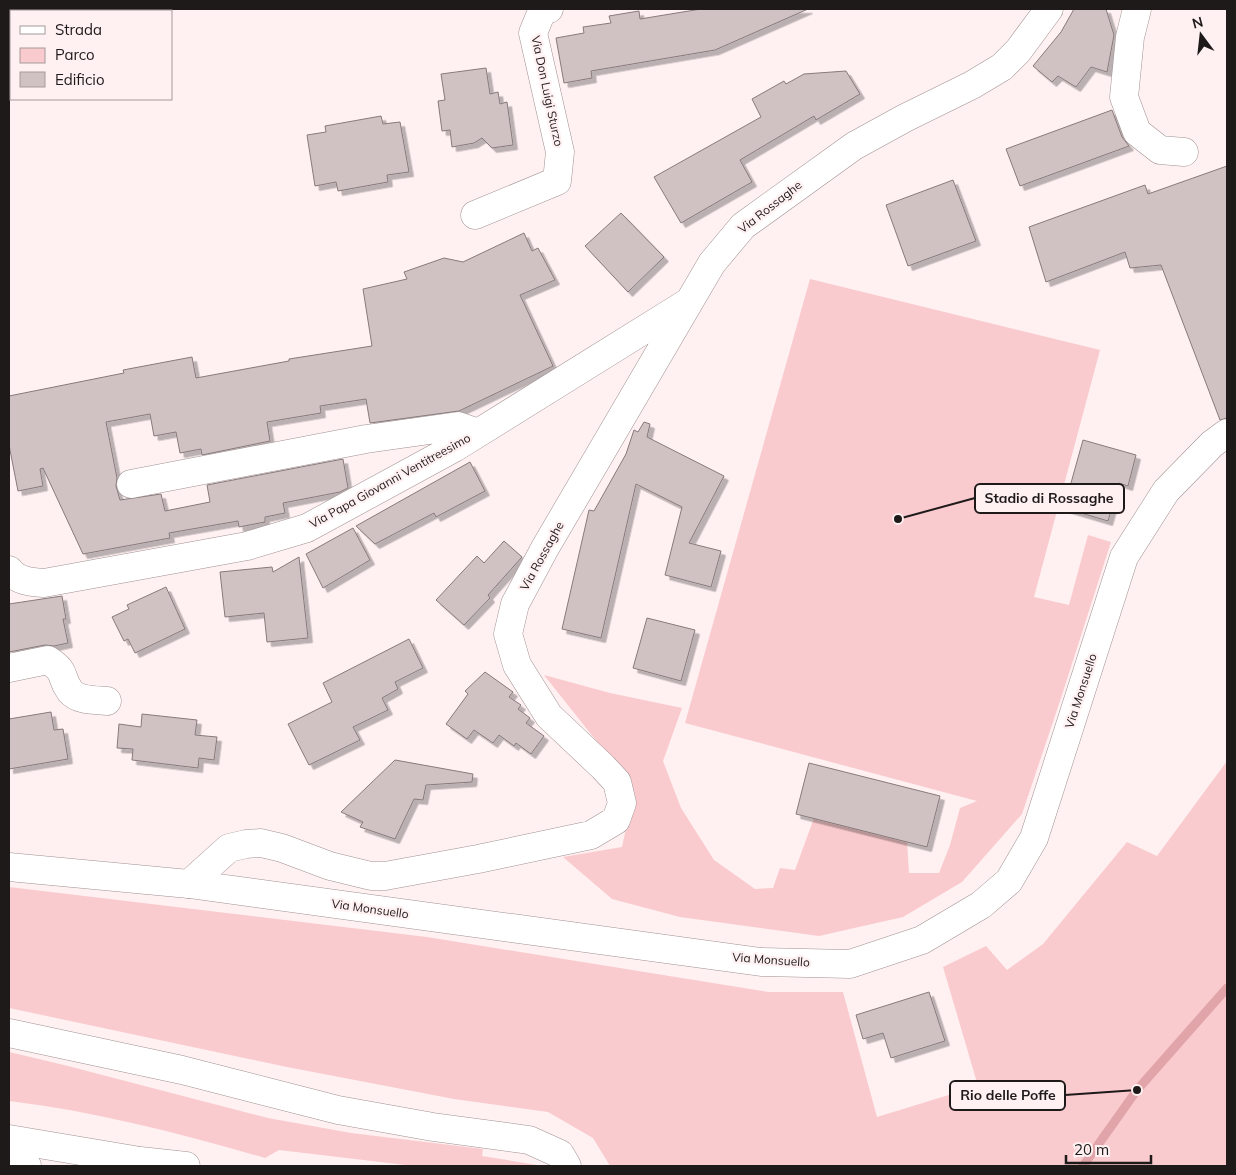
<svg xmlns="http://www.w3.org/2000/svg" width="1236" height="1175" viewBox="0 0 1236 1175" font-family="Mulish,sans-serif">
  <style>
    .green { fill: #facbce }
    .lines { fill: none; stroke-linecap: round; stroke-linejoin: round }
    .stream { stroke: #e0a4a9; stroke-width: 9 }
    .building { fill: #d0c2c3; stroke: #877a7b; filter: url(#shadow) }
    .street-casing { stroke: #a09293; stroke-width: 29 }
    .secondary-casing { stroke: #a09293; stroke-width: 29 }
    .street { stroke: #fff; stroke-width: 28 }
    .secondary { stroke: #fff; stroke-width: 28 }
    .labels { text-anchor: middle; stroke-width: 4.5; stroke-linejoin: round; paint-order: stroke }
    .street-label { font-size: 12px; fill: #1f1a1a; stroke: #fff0f1 }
    .leader { fill: none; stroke: #1f1a1a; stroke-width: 2 }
    .callout-dot { fill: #1f1a1a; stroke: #fff0f1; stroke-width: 2 }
    .callout { fill: #fff0f1; stroke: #1f1a1a; stroke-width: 2 }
    .callout-label { font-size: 14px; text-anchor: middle; font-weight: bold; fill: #1f1a1a }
  </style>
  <defs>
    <filter id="shadow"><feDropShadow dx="4.5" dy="4.5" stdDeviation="0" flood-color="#0004"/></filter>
  </defs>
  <rect width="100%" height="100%" fill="#fff0f1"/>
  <!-- green -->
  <path class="green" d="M810,279L1100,350L1034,597L1069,605L1088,535L1111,542L1061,698L1022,814L962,882L903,917L819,936L680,917L612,899L563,857L622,847L630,810L610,758L544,675L610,693L682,708L663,761L681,808L714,860L755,889L773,888L780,868L795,870L814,818L907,842L909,873H939L950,845L960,808L977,801L685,723Z
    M1227,761V1166H610L593,1138L548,1112L454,1099L287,1067L9,1008V887L427,937L768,992H843L877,1117L978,1086L943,967L986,946L1007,970L1043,944L1127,842L1157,856Z
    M9,1052L64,1065L268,1118L351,1133L483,1149L482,1156L543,1166H414L279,1150L265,1158C181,1134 95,1111 9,1101Z"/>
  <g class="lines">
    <!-- stream -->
    <path class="stream" d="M1083,1166L1137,1090L1227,988"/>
  </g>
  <!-- building -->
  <path class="building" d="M701,9H808L715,50L591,71L592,78L564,83L556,38L584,33L583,27L611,23L609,16L639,11L640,19Z
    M1074,9H1106L1114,35L1107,72L1091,67L1076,87L1058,76L1052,82L1033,66L1061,32Z
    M486,68L490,94L498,92L500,104L507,102L513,145L492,148L482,138L474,143L452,147L450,130L442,131L438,101L445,100L441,74Z
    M846,71L860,94L816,120L814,116L740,160L752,182L681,223L654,177L761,117L752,99L784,81L786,84L804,74Z
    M1112,110L1122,137L1129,146L1020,186L1006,149Z
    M381,116L383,124L400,122L409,172L387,175L388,182L338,191L336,182L315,186L307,135L326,132L325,126Z
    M1227,166V418L1220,420L1161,265L1130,268L1125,252L1046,282L1029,227L1145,185L1148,194Z
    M953,180L976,241L908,266L886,205Z
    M621,213L664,257L628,292L585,246Z
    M524,233L532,251L538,248L555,280L520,295L553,366L459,411L370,423L366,399L320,406L321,413L267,422L270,441L202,455L201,449L180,453L176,432L154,436L150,414L106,422L117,478L116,486L120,500L161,494L165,511L210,502L207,485L343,459L348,488L340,492L283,503L285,513L265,517V522L239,527L238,521L169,533L170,538L83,554L43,468L40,469L43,486L18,491L9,445V396L124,373L123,370L192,357L196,378L289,361V359L372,346L363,289L407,279L404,272L444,258L463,262Z
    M644,422L650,424L647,437L724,476L689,543L721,551L711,587L665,575L682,507L636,484L601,638L562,629L589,510L594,511L626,454L634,430L638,432Z
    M1083,440L1136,455L1128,486L1119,483L1108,521L1064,508Z
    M470,462L485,491L436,517L434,513L375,544L356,526Z
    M353,528L370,560L323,588L306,554Z
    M504,541L522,557L488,595L490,598L464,625L436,600L477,556L484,563Z
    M299,557L308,638L267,642L264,613L225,617L220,572L272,567L273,572Z
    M166,587L185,629L135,653L128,639L124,641L112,617L129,609L127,605Z
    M62,596L66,619H63L68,643L54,646L45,645L9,652V604Z
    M647,618L695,630L681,681L633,668Z
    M409,639L423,668L395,682L398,689L382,698L388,710L353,727L360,740L309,765L288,724L332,702L323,683Z
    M485,672L513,692L509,697L521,705L518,709L530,718L526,723L544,736L531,754L516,743L514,746L499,735L493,743L474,730L467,739L446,724L468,694L465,691Z
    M51,712L54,730L63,729L68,759L9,769V719Z
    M142,714L197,720L195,735L217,737L214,760L199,758L198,768L132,760L133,749L117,748L119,724L141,727Z
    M395,760L473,774L472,782L426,785L423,800L414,799L395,839L360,827L363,822L341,812Z
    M809,763L940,796L927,847L796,814Z
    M929,992L945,1041L891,1058L883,1033L863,1039L856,1015Z"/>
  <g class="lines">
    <defs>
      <path id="street" d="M1137,9L1130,37L1124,97L1137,132L1160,150L1184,152
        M9,52H11
        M475,215L557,181L560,152L533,33L542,11L549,9
        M131,484L366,439L458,426L478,433
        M9,570C17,581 31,582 44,583L247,546L307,528L454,448L687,303
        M9,668L48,660C68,673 59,676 70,691C78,701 96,700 107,701
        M189,884L229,848L246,844L261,843L282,848L330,866L371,876H385L478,859L591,835L616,820L622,803L617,782L603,767L549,716L517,665L508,634L515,604L545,548L712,263L743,226L854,146L905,118L972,85L1002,67L1018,51L1049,9"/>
      <path id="secondary" d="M9,867L189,884L761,962L850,964L922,940L981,905L1009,881L1034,838L1124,557L1166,491L1212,444L1227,433
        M9,1033L182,1070L338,1110L433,1127L529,1140L560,1154L567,1166
        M9,1139L134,1160L159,1166
        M9,1147L27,1166
        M140,1161L186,1166"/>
    </defs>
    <!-- street casing -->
    <use href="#street" class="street-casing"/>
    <!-- secondary casing -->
    <use href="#secondary" class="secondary-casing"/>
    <!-- street -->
    <use href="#street" class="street"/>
    <!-- secondary -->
    <use href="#secondary" class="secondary"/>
  </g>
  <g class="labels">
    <!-- street labels -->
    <g class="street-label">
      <text transform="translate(547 91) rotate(78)" y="4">Via Don Luigi Sturzo</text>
      <text transform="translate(770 207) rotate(-38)" y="4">Via Rossaghe</text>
      <text transform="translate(390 481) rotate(-29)" y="4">Via Papa Giovanni Ventitreesimo</text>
      <text transform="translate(542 556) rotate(-61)" y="4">Via Rossaghe</text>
      <text transform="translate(1081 691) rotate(-72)" y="4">Via Monsuello</text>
      <text transform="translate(370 909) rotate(8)" y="4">Via Monsuello</text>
      <text transform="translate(771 960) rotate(4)" y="4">Via Monsuello</text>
    </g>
  </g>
  <!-- callouts -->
  <path class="leader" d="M898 519L975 498M1137 1090L1065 1095"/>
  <g class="callout-dot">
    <circle cx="898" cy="519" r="5"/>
    <circle cx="1137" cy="1090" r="5"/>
  </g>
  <g class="callout">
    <rect x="975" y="484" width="149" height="29" rx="5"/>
    <rect x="950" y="1081" width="115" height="29" rx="5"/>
  </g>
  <g class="callout-label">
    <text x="1049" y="503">Stadio di Rossaghe</text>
    <text x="1008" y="1100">Rio delle Poffe</text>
  </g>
  <!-- border -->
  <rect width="1236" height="1175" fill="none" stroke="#1f1a1a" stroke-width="20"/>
  <!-- legend -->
  <rect x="10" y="10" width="162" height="90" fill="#fff0f1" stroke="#a59a9b"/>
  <rect x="20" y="26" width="25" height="8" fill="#ffffff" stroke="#a59a9b"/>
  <text x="55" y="35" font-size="15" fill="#1f1a1a">Strada</text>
  <rect x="20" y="48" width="25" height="15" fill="#facbce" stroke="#a59a9b"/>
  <text x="55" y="60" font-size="15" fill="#1f1a1a">Parco</text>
  <rect x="20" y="72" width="25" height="15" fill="#d0c2c3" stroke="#a59a9b"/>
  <text x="55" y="85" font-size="15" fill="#1f1a1a">Edificio</text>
  <!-- north arrow -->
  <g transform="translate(1201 35) rotate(345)" stroke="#fff0f1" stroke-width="4" paint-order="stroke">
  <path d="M0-4L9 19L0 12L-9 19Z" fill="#1f1a1a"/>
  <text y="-8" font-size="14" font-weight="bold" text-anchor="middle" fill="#1f1a1a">N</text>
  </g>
  <!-- scale -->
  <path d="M1066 1155v8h85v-8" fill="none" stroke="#1f1a1a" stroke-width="2.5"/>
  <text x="1074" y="1155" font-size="15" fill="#1f1a1a" stroke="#fff0f1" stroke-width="4" paint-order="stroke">20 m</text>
</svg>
